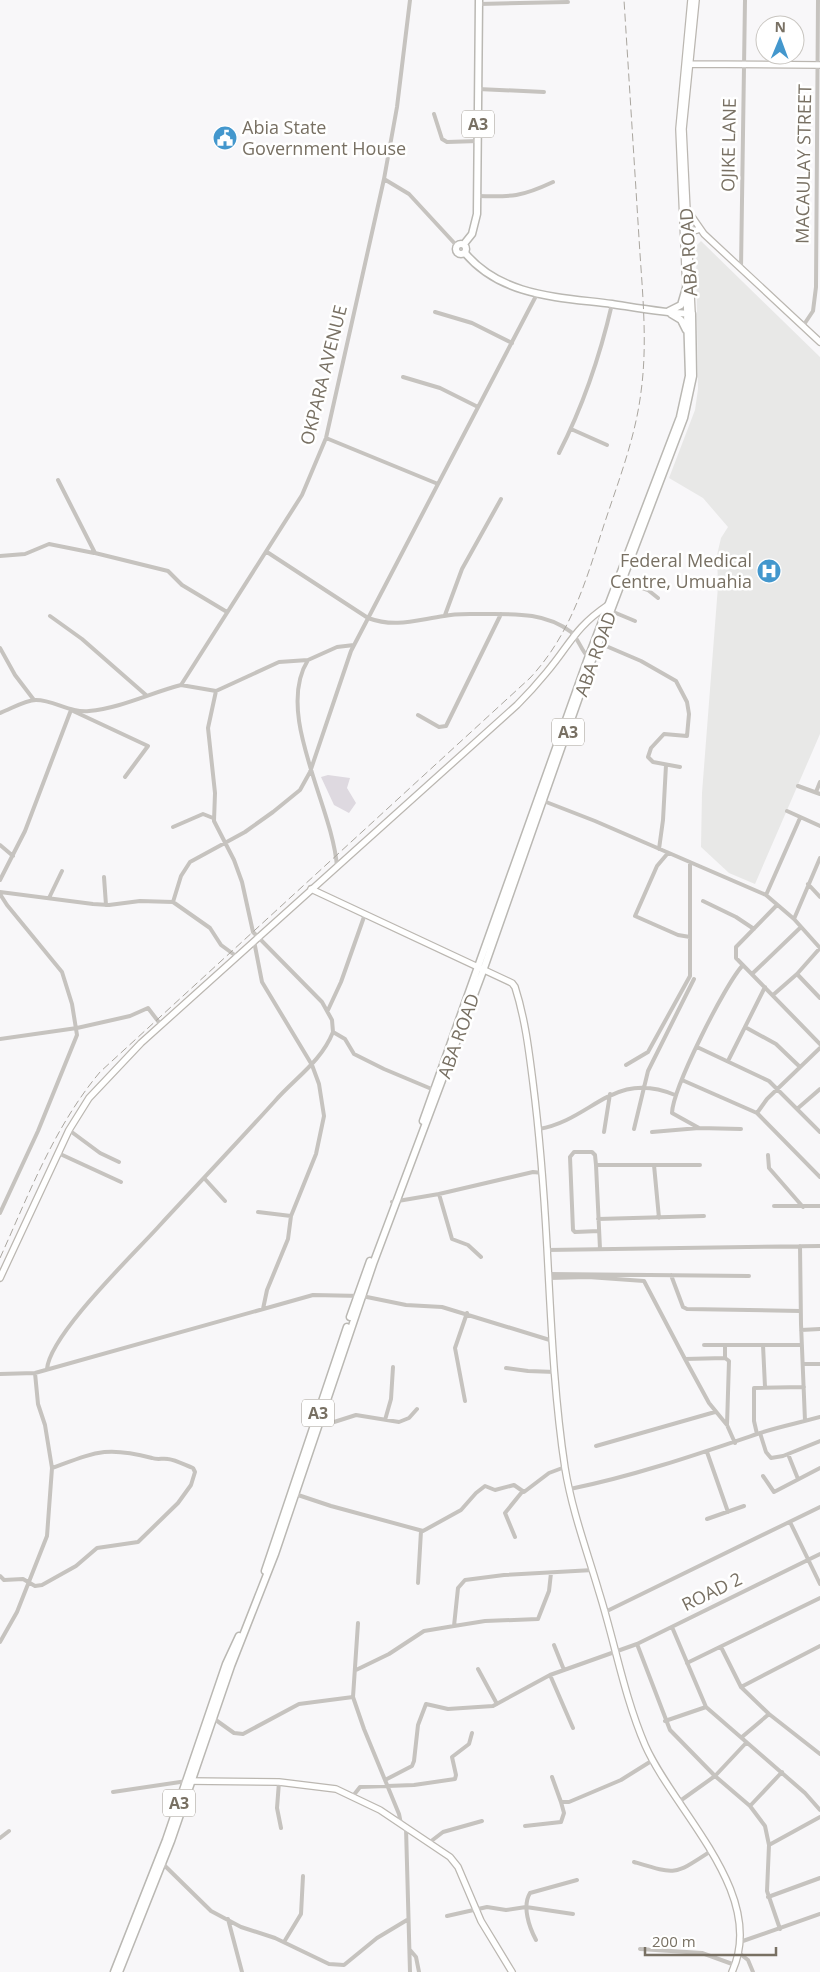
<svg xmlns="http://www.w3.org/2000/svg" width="820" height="1972" viewBox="0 0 820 1972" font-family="'Open Sans',sans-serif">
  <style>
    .built { fill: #e8e8e7 }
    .green { fill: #ded9e0 }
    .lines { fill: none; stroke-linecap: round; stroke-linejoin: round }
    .secondary-casing { stroke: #bbb7b1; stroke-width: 8 }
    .primary-casing { stroke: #bab8b3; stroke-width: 9 }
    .street { stroke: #c6c3bf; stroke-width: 4 }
    .secondary { stroke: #fff; stroke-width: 5.5 }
    .primary { stroke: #fff; stroke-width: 6 }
    .rail { stroke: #aaa69f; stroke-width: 1; stroke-dasharray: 8 4; stroke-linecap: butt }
    .labels { text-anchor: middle; stroke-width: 5; stroke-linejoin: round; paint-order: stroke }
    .shield { fill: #fff; stroke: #a09b92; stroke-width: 1 }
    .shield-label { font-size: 16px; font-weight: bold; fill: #787063 }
    .poi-label { font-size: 18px; fill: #787063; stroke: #fff; text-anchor: start }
    .street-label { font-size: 18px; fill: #787063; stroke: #fff }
  </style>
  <rect width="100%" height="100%" fill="#f8f7f9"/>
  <!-- built -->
  <path class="built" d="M701,241L820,357V734L755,884L729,873L701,847L702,793L718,586L717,555L721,538L728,527L703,498L669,478L695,410L698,389L696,246Z"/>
  <!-- green -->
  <path class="green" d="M328,775L350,778L347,788L356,803L349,813L334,805L321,777Z"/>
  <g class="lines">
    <defs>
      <path id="secondary" d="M687,64L820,65
        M688,211L704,234L820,342
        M688,236L691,231L697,230
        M687,314L679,129L691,0
        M692,314L683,129L696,0
        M311,889L512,983L515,987C525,1018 529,1051 533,1083C540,1138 544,1192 547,1247C551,1321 554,1396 565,1468C572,1511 587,1551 599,1592C615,1643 624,1696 645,1745C674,1811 768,1894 732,1972
        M0,1278L69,1130L89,1098L141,1043L517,705C527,695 537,684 546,673C570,645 574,628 608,605
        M188,1781L279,1782L336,1789L380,1810L450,1857L458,1867L481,1921L512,1972"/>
      <path id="primary" d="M464,244L472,234L477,214L479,0
        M456 249a5 5 0 1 1 10 0a5 5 0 1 1-10 0Z
        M669,311L681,305L686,288
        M671,314L681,320L686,330
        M423,1121L587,661L680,417L689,376L687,314
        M350,1317L370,1261
        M265,1571L347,1327
        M114,1972L166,1840L226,1664L239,1636
        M119,1972L171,1841L231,1666L275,1554L373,1264L483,971L591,663L684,418L693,376L692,314C665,313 638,308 612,304C559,297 502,297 465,253"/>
    </defs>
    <!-- secondary casing -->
    <use href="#secondary" class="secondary-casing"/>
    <!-- primary casing -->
    <use href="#primary" class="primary-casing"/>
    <!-- street -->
    <path class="street" d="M479,4L568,2
      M478,89L544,92
      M434,114L442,139L447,142L478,141
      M384,179L409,194L457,246
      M478,196C512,197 521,197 553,182
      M741,268L745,0
      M435,312L472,323L512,343
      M803,326L813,311L816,287L818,0
      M403,377L440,388L478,407
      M571,429L607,445
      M326,438L438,484
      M559,453C583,406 600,356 612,304
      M58,480L95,553L168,571L182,585L227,612
      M267,552L368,618C395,628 416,620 444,616C456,613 470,614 482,614C513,614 545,612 571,632C578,638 581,650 588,657
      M0,556L25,554L49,544L94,553
      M623,581L648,590L658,598
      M611,611L635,621
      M445,615L462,569L501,499
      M50,616L82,639L146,695
      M599,643L641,661L676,681L687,702L689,714L687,736L664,734L651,748L648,757L653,762L680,767
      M0,648L15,675L34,700
      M308,660C274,714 333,806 337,867
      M181,685L216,691L279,662L308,660L337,647L354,645
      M216,691L208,728L215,793L214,821L234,860L242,882L253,932L322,1002L332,1020L333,1032L345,1039L354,1054L384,1069L434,1090
      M0,713C11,709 25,700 36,700C54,700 70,713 89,711C121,708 150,693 181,685L302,495L326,438L384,179L397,107L410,0
      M418,715L439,727L446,726L501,614
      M798,786L820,794
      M816,792L820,782
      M541,800L595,821L766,895L794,919L820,948
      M787,811L820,826
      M173,827L203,814L213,818
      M0,845L13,856
      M659,849L663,820L666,765
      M668,853L657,866L635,916L678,935L690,937
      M104,877L106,905
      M0,880L25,831L71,710L148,746L125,777
      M808,884L820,897
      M0,892L93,904L109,905L140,901L173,902L181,876L190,862L245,832L273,812L300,790L310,772L351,651L537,294
      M0,894L7,905L62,972L72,1004L77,1035L38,1131L0,1213
      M766,895L800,818
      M49,898L62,871
      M703,901L736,917L754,929
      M173,902L210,928L221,945L236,956
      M777,905L736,947V958L820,1044
      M794,919L820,858
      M254,941L262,982L312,1065L319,1084L324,1116L316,1154L291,1216L288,1239L267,1290L263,1309
      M752,974L801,927
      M797,974L820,998
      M773,995L797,974L820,948
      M328,1010L341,982L365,914
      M745,1027L776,1044L800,1067
      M0,1039L77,1028L130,1016L148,1008L161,1025
      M697,1047L769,1081L820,1132
      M728,1061L765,987
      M626,1065L648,1052L690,976V862
      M682,1080L757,1113L820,1177
      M797,1109L820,1089
      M757,1113L767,1099L820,1048
      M539,1129C592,1120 613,1069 675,1095
      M634,1129L648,1071L694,979
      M741,1129L699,1128L672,1113C673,1088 725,984 743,965
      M69,1130L100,1153L119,1162
      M604,1132L610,1094
      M652,1132L699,1128
      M58,1153L121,1182
      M768,1155L769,1168L803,1207
      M596,1165H700
      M654,1165L659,1218
      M204,1178L225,1201
      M439,1194L452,1239L468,1245L481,1257
      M392,1202L439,1194L533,1172L543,1173
      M774,1206H820
      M258,1212L291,1216
      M598,1219L704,1216
      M599,1231L575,1232L573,1230L570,1157L574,1152H592L595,1155L596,1165L600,1249
      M800,1246L801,1324L805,1421
      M547,1250L820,1246
      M549,1274L749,1276
      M671,1275L683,1307L687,1309L800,1311
      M549,1278L588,1277L644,1281L685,1359L709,1403L727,1425L735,1443
      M801,1330L820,1329
      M704,1345H802
      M725,1345V1358
      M763,1345L765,1387
      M685,1359L725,1358L729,1361L727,1425
      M803,1364H820
      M506,1368L528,1371L555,1372
      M47,1369C50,1334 135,1253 161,1224C199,1183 237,1143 275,1101C295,1078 321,1062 333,1032
      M0,1374L35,1373L313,1295L362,1296L406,1305L442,1307L553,1341
      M465,1401L455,1348L467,1313
      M385,1420L391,1399L393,1367
      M319,1423H331L356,1415L399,1422L409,1418L417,1409
      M760,1433L766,1452L771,1458L783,1456L820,1441
      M757,1434L754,1421V1388L804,1387
      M596,1446L715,1412
      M707,1452L728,1512
      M788,1454L798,1479
      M763,1476L774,1492L820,1468
      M570,1489C634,1476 695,1455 757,1434C778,1427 799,1423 820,1417
      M295,1494L331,1506L423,1531L461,1510L476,1493L485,1486L495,1490L514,1485L524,1492L549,1473L565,1467
      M707,1519L744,1506
      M790,1522L820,1584
      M515,1537L505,1513L522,1492
      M0,1576L4,1580L23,1579L35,1586L42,1585L76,1566L97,1548L138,1542L178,1503L191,1485L195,1472L193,1468C185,1465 176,1460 168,1459C163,1458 157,1460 152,1458C106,1446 96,1452 52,1468
      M418,1583L421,1531
      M605,1612L820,1507
      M358,1623L353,1697L364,1729L399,1814L401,1824
      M454,1626L485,1621L538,1619L549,1591L551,1573
      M672,1627L706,1707L805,1793L820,1810
      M0,1642L17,1612L47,1536L52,1468L45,1425L38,1404L35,1373
      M637,1644L670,1730L715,1776L750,1806L765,1826L769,1845L767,1891L780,1929
      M554,1645L564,1670
      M721,1647L741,1687L769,1714L820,1754
      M687,1663L820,1598
      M478,1669L497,1704
      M356,1670L389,1654L424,1631L454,1626L458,1588L465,1580L504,1575L593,1570
      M550,1675L573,1728
      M741,1687L820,1646
      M213,1718L234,1733L243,1734L299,1704L353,1697
      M665,1721L706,1707
      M742,1737L769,1714
      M552,1777L561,1802H569L621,1780L653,1760
      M385,1780L412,1766L414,1761L418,1725L426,1704L448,1709L493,1706L550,1675L637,1644L820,1554
      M279,1782L277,1808L281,1828
      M113,1792L187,1781
      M353,1796L360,1787L414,1785L455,1779L456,1775L452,1757L469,1744L472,1733
      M680,1801L715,1776L746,1743
      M750,1806L782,1772
      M525,1826L561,1822L564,1813L561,1802
      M406,1828L410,1972
      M0,1838L9,1831
      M430,1842L443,1832L482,1821
      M769,1845L820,1817
      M634,1862C677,1875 674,1875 711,1851
      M162,1863L211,1911L241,1927L275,1938L329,1964L344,1965L377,1938L407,1920
      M768,1897L820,1878
      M447,1916L487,1907L506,1910L526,1907L573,1914
      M228,1919L242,1972
      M536,1940C529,1927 522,1906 530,1893L577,1880
      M284,1942L301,1914L303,1876
      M740,1942L820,1914
      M640,1949L702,1953L735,1965
      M410,1950L416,1957L419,1972
      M739,1953L748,1960L753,1972"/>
    <!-- secondary -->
    <use href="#secondary" class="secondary"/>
    <!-- primary -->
    <use href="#primary" class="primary"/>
    <!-- rail -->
    <path class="rail" d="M0,1258C29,1194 54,1127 100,1072L530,678C569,636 584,587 601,534C616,487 635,441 641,392C648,341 642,289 639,238C634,158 629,79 624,0"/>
  </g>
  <!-- icons -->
  <defs>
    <symbol id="civic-disc" viewBox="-11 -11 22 22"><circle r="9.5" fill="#4397cd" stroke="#fff"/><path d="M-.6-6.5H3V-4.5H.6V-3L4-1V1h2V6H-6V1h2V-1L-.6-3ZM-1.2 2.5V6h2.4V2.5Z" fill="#fff"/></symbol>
    <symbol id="hospital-disc" viewBox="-11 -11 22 22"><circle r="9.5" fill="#4397cd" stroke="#fff"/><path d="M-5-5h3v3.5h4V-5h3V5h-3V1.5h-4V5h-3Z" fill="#fff"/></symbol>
  </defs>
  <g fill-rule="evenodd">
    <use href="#civic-disc" x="211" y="124" width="28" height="28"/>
    <use href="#hospital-disc" x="755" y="557" width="28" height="28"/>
  </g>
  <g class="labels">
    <!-- shield labels -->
    <g class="shield">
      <rect x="462" y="110.5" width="32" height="27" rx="4"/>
      <rect x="552" y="718.5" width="32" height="27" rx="4"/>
      <rect x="302" y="1399.5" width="32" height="27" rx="4"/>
      <rect x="163" y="1789.5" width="32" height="27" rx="4"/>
    </g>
    <g class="shield-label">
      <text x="478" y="130">A3</text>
      <text x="568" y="738">A3</text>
      <text x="318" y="1419">A3</text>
      <text x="179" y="1809">A3</text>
    </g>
    <!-- poi labels -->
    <g class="poi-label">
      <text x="242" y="134">Abia State<tspan x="242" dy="21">Government House</tspan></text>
      <text x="752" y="567" text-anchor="end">Federal Medical<tspan x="752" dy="21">Centre, Umuahia</tspan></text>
    </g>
    <!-- street labels -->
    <g class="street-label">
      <text transform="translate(729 145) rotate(-89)" y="6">OJIKE LANE</text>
      <text transform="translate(804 164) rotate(-89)" y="6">MACAULAY STREET</text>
      <text transform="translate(689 252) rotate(-93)" y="6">ABA ROAD</text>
      <text transform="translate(324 375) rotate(-76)" y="6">OKPARA AVENUE</text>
      <text transform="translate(596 654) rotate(-70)" y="6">ABA ROAD</text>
      <text transform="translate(459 1036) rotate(-70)" y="6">ABA ROAD</text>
      <text transform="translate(712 1592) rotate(-26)" y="6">ROAD 2</text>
    </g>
  </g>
  <!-- north arrow -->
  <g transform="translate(780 40) rotate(1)"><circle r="24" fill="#ffffff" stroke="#c9c6c1"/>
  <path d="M0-4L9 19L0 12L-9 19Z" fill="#4397cd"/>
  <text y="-8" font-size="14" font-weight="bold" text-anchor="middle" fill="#787063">N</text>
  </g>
  <!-- scale -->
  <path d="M645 1947v8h131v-8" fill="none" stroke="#787063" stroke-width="2.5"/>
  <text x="652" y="1947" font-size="15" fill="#787063" stroke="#ffffff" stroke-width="4" paint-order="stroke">200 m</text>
</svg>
